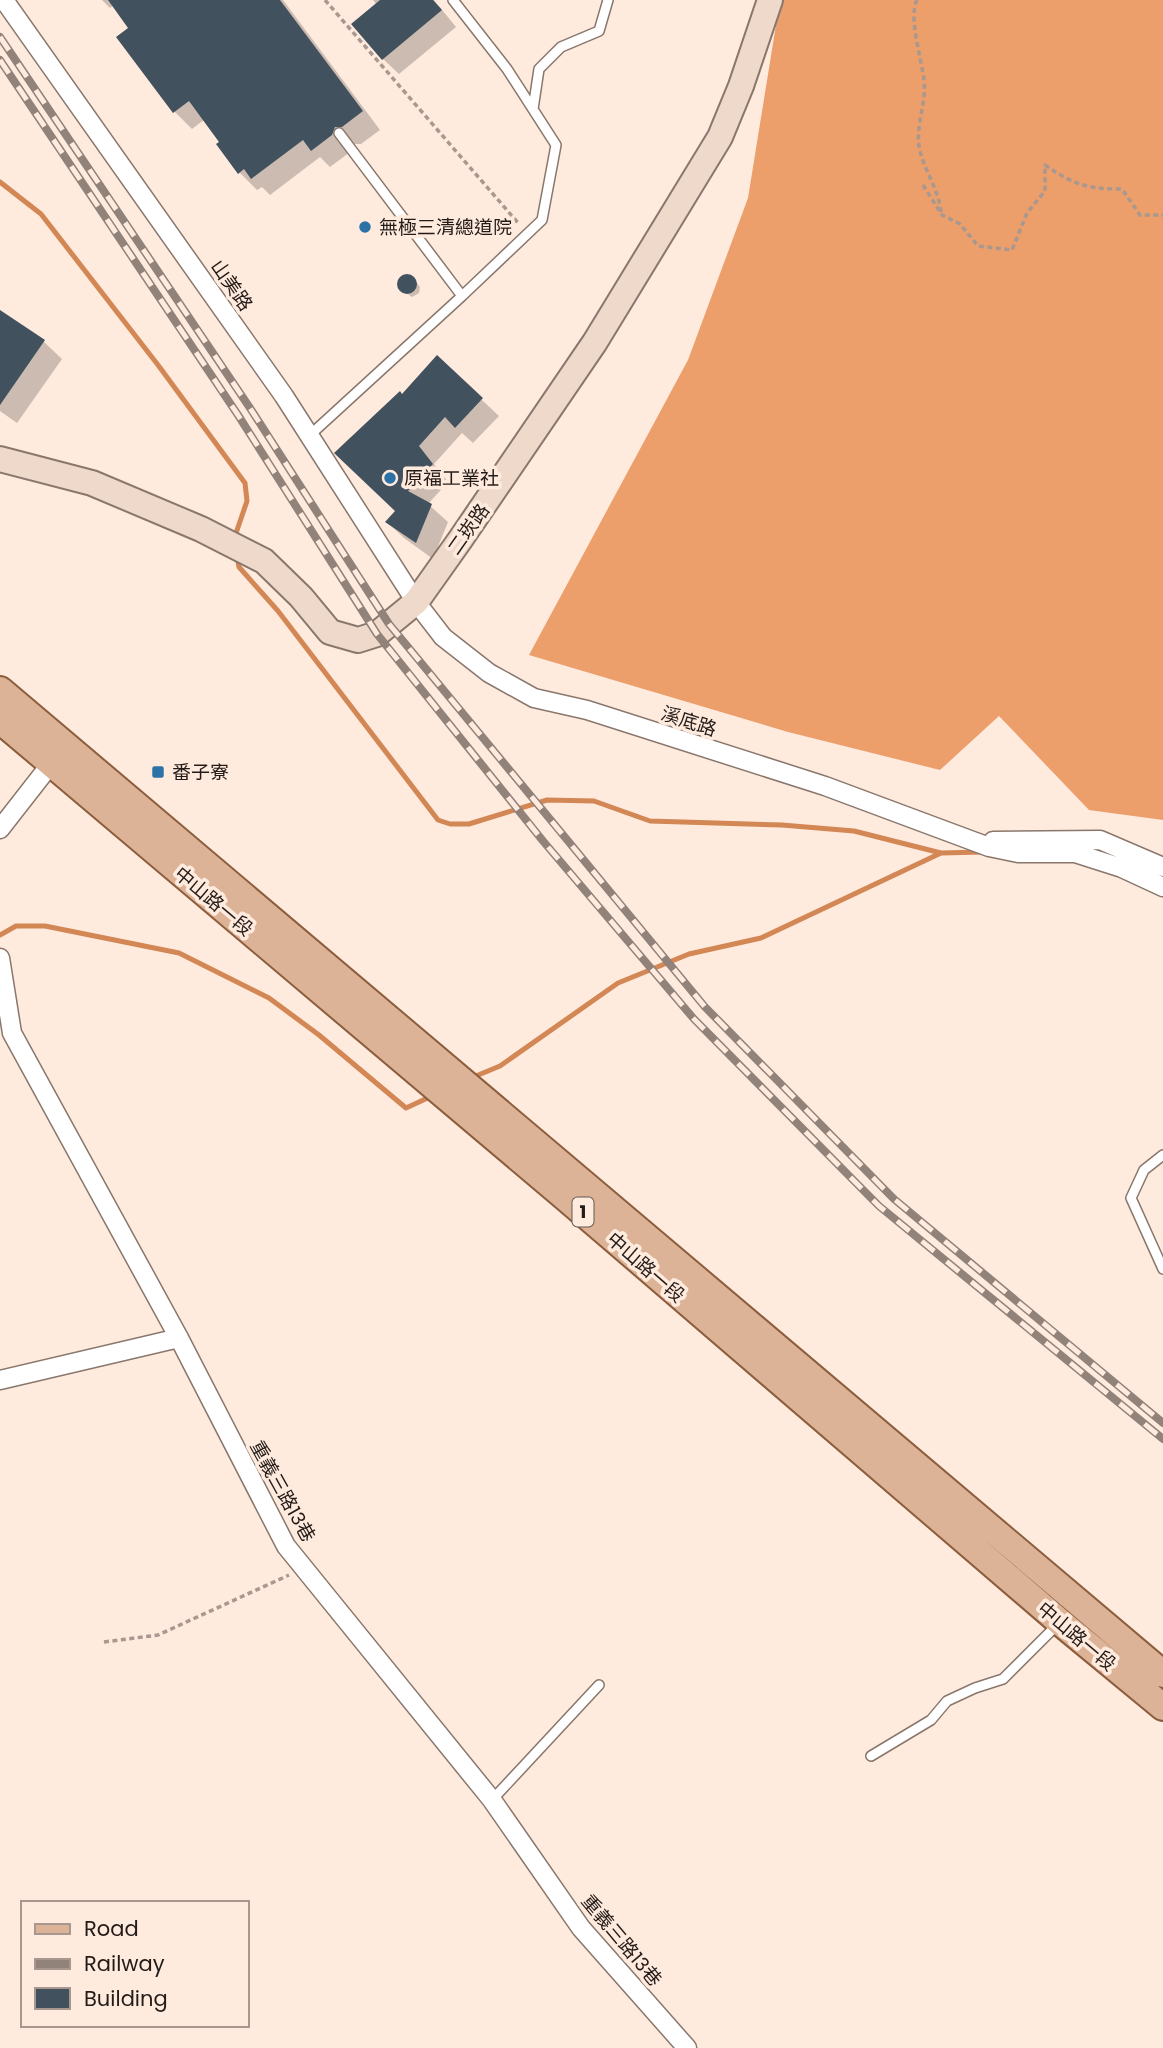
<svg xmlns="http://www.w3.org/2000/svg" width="1163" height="2048" viewBox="0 0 1163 2048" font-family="Poppins,'Noto Sans TC',sans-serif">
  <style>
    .forest { fill: #ec9e6b }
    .shadow { fill: #0003 }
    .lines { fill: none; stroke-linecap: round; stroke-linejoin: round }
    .stream { stroke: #d28754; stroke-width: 5 }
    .building { fill: #42515e }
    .lane-casing { stroke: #89776c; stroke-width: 12 }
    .street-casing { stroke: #89776c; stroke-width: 21 }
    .secondary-casing { stroke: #89776c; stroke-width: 28 }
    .primary-casing { stroke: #8c5d3d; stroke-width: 30 }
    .path { stroke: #a8988f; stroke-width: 3.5; stroke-dasharray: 5 3.5; stroke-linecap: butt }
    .lane { stroke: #fff; stroke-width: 9 }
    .street { stroke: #fff; stroke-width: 18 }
    .secondary { stroke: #eed9cb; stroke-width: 24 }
    .primary { stroke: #dcb397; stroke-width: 26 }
    .rail-casing { stroke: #91827a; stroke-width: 8 }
    .rail { stroke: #ffeade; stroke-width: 5; stroke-dasharray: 16; stroke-linecap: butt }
    .poi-dot { fill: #2c72a6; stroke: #ffeade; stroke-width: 2.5 }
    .labels { text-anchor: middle; stroke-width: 7; stroke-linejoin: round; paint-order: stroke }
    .shield { fill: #ffeade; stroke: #655953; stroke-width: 2 }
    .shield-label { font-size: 18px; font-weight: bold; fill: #231b17 }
    .poi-label { font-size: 19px; fill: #231b17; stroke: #ffeade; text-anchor: start }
    .street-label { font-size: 19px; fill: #231b17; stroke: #ffeade }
  </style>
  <rect width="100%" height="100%" fill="#ffeade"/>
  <!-- forest -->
  <path class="forest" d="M780,0H1163V820L1089,810L999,716L940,770L788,732L529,655L688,360L748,198Z"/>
  <!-- shadow -->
  <path class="shadow" d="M102,0H283L380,130L361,144H353L350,152L330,167L320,157L270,195L262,187L257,190L240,173L219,145L222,142L205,119L192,129L174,111L131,28L114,5L110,8Z
    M373,0H434L456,27L399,74L383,59L377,5Z
    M406,276L413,278L420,287L419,293L412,297L402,290L399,282Z
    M0,312L44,342L62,359L17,423L0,411Z
    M437,358L499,416L473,443L462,433L434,464L448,482L428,504L448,522L433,559L404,538L387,522L397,511L402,396Z"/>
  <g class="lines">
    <!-- stream -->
    <path class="stream" d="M0,182L41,214L158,365L245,483L247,501L234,539
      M237,556L239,567L278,611L438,820L450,824H469L547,800L594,801L650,821L782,825L854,831L941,853L983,852
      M0,935L16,926H45L179,953L269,998L319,1035L406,1108L434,1095
      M471,1078L500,1066L618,983L689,954L761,938L941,853"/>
  </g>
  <!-- building -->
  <path class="building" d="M108,0H280L363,111L342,127H335L332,135L311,151L303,140L251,179L244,169L238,174L216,144L219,142L189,101L173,113L116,37L128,28Z
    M380,0H433L442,10L382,60L351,24Z
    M397 284a10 10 0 1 1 20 0a10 10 0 1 1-20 0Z
    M0,310L45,340L0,405Z
    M437,355L483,398L455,428L445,417L419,446L433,464L408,491L432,504L416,543L385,522L395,511L334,453L400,391L402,394Z"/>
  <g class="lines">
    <defs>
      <path id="lane" d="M453,0L507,69L556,145L542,220L462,296
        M533,109L539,69L561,47L599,31L608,0
        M309,436L462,296L339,133
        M1163,1155L1144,1170L1131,1198L1163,1269
        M871,1756L931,1720L947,1701L975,1688L1003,1679L1058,1624
        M492,1800L599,1685"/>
      <path id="street" d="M4,0L284,396L416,602L443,637L489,673L534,698L587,710L825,786L989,847L1018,853H1075L1122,868L1163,887
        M0,829L57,756
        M993,841L1100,840L1163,867
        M0,958L12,1033L179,1338L286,1546L492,1800L581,1928L687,2048
        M0,1380L179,1338"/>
      <path id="secondary" d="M0,459L92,483L201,529L264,561L301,597L330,632L358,640L377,634L416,602L460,540L595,342L720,137L741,86L770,0"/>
      <path id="primary" d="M0,690L1163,1674
        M0,720L565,1197L1060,1622L1163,1707"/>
    </defs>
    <!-- lane casing -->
    <use href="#lane" class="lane-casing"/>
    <!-- street casing -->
    <use href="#street" class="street-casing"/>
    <!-- secondary casing -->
    <use href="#secondary" class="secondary-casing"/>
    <!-- primary casing -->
    <use href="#primary" class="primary-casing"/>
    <!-- path -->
    <path class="path" d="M325,0L519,224
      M917,0C908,18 922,60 924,80C927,104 914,127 920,151C925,171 939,191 941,212
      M923,185L942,215L960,224L978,246L1012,250L1027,213L1045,191V165C1074,185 1087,189 1122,189L1140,215H1163
      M104,1642L158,1635L289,1575"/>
    <!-- lane -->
    <use href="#lane" class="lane"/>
    <!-- street -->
    <use href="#street" class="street"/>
    <!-- secondary -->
    <use href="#secondary" class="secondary"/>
    <!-- primary -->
    <use href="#primary" class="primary"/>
    <defs>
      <path id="rail" d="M0,37L250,408L389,624L705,1007L894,1199L1163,1423
        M0,60L238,415L377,634L543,841L694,1019L879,1206L1163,1439"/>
    </defs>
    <!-- rail casing -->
    <use href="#rail" class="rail-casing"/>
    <!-- rail -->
    <use href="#rail" class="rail"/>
  </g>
  <!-- markers -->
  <g class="poi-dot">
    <circle cx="365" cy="227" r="7"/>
    <circle cx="390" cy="478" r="7"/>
    <rect x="151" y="765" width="14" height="14" rx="3.5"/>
  </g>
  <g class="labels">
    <!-- shield labels -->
    <rect class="shield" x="572.5" y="1197.5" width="21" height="29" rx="5"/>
    <g class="shield-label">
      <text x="583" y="1218">1</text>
    </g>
    <!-- poi labels -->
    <g class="poi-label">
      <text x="379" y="234">無極三清總道院</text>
      <text x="404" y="485">原福工業社</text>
      <text x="172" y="779">番子寮</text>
    </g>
    <!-- street labels -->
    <g class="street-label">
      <text transform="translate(232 285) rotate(55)" y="7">山美路</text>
      <text transform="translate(468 529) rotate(-55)" y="7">二崁路</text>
      <text transform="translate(689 721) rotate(18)" y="7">溪底路</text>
      <text transform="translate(214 901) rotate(40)" y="7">中山路一段</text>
      <text transform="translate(646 1267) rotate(41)" y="7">中山路一段</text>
      <text transform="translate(283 1491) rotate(61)" y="7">重義三路13巷</text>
      <text transform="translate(1077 1636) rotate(40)" y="7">中山路一段</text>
      <text transform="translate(622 1940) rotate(50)" y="7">重義三路13巷</text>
    </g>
  </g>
  <!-- legend -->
  <rect x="21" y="1901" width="228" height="126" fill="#ffeade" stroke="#a7978e" stroke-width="2"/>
  <rect x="35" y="1924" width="35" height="10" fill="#dcb397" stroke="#a7978e" stroke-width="2"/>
  <text x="84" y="1936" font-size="21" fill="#231b17">Road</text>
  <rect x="35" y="1959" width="35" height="10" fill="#91827a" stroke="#a7978e" stroke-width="2"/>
  <text x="84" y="1971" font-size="21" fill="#231b17">Railway</text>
  <rect x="35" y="1988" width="35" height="21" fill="#42515e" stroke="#a7978e" stroke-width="2"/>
  <text x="84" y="2006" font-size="21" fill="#231b17">Building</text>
</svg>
